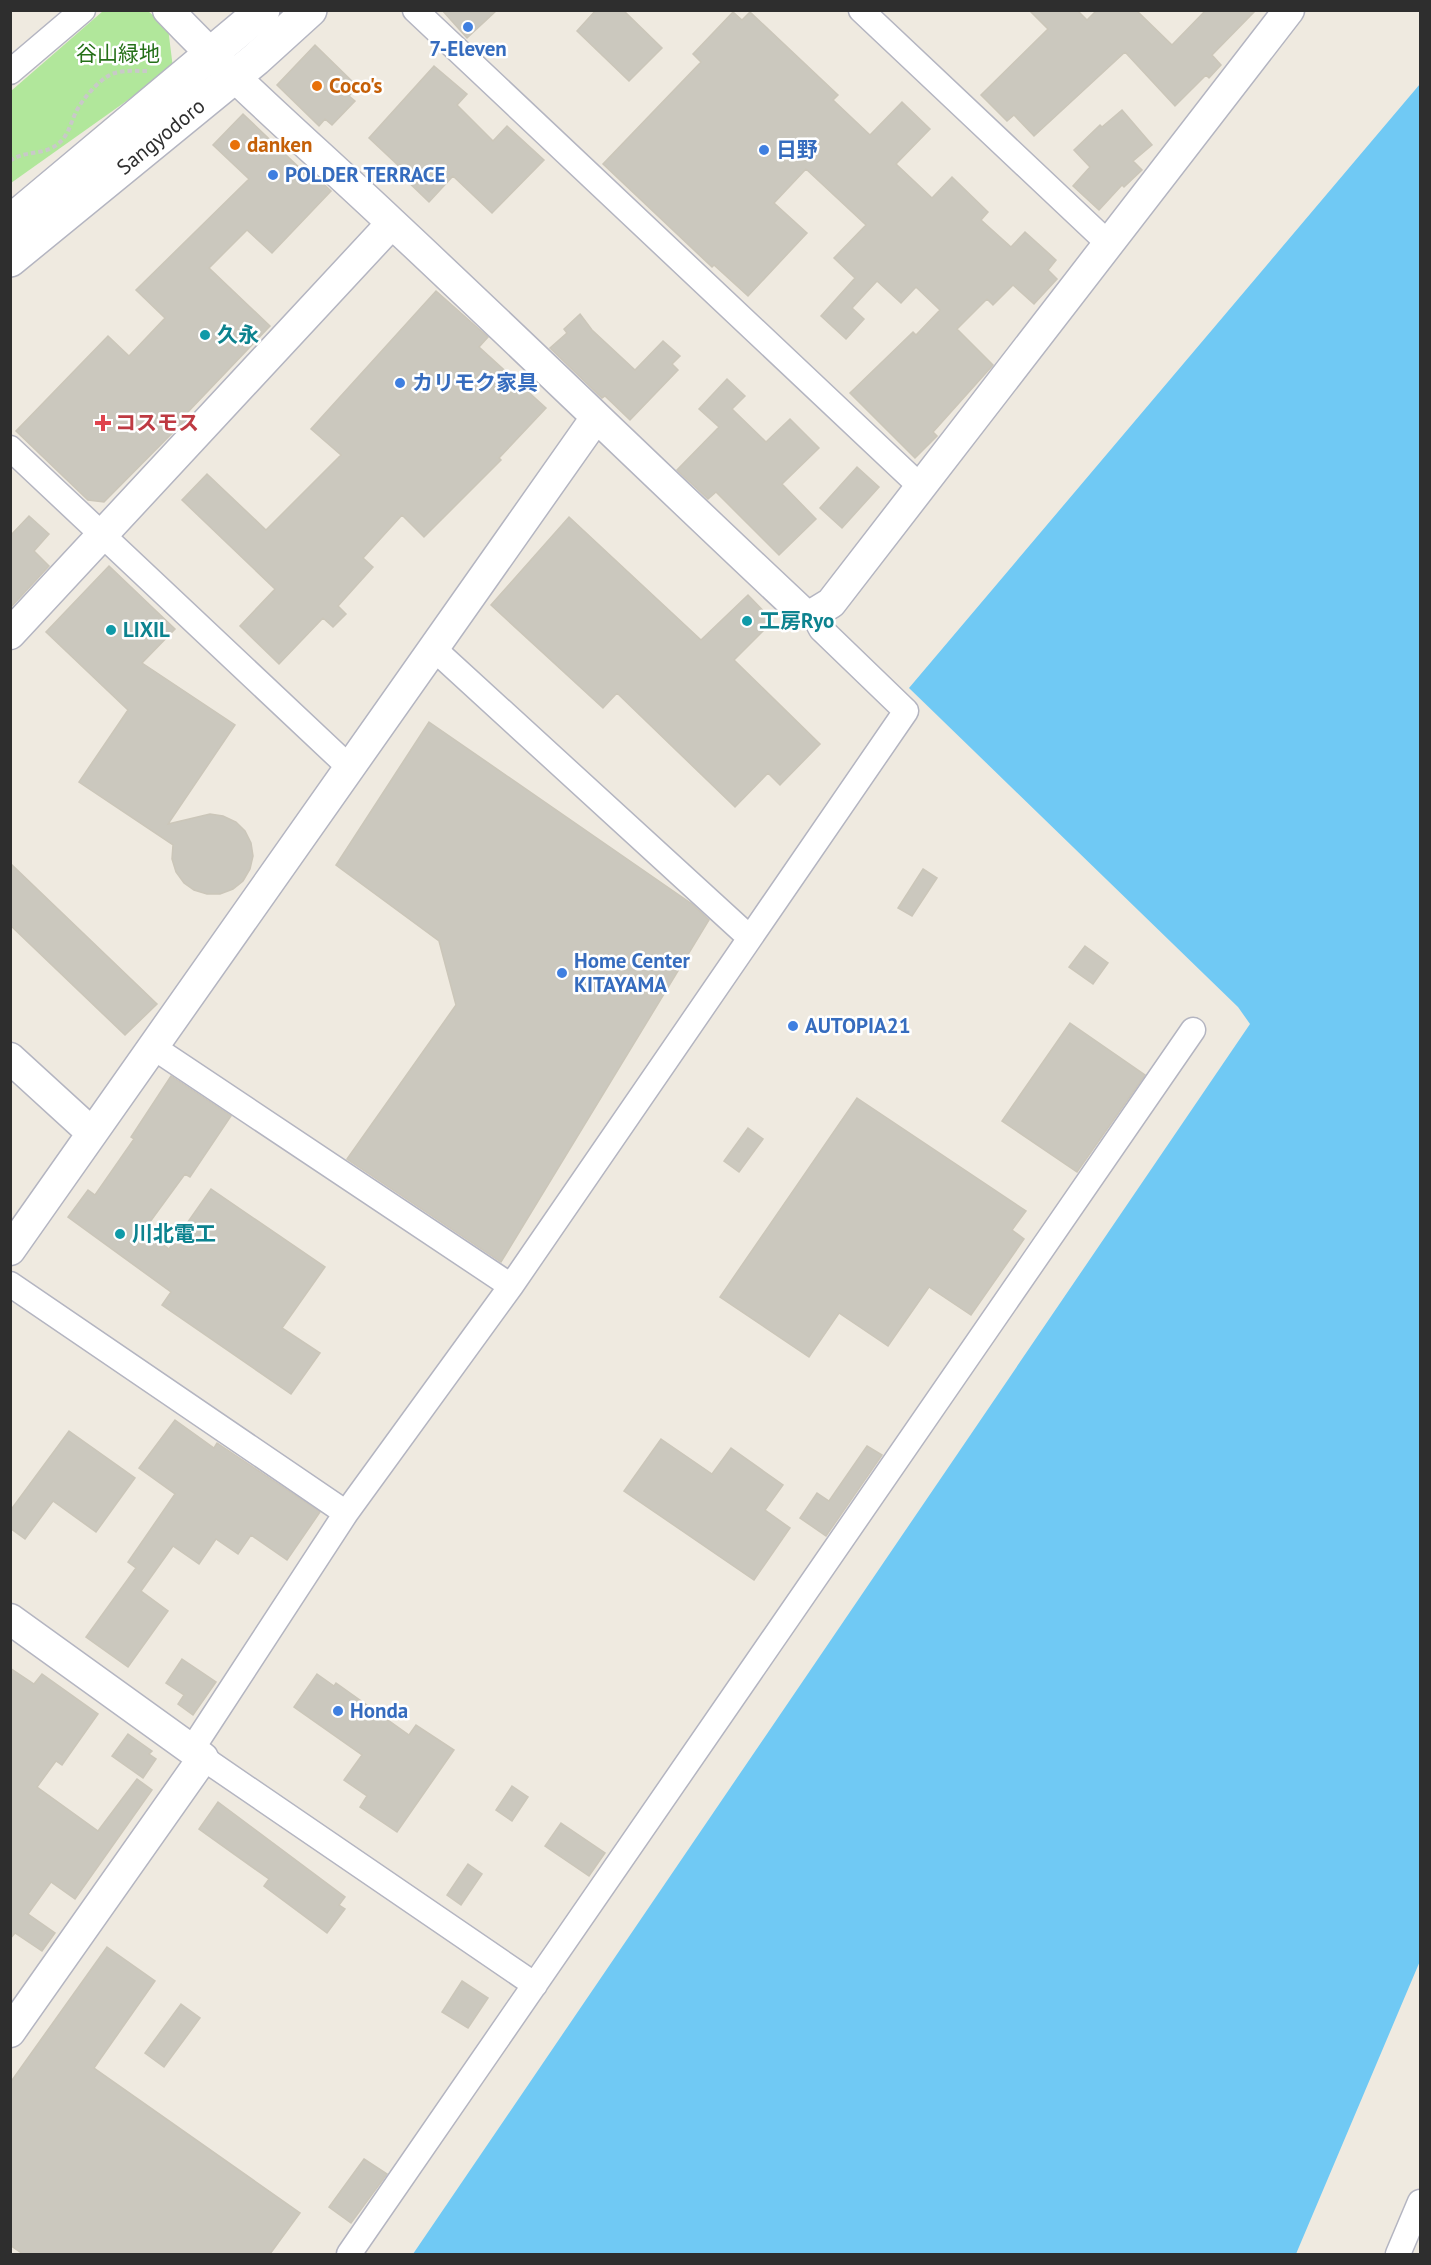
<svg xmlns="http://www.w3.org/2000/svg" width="1431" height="2265" viewBox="0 0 1431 2265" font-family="'PT Sans','Noto Sans JP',sans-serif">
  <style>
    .green { fill: #b1e79b }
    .water { fill: #70c9f4 }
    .building { fill: #cbc8be; stroke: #cbc6b9; stroke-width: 1.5 }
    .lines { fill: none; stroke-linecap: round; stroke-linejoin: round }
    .minor-casing { stroke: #b4b5c1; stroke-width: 27 }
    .tertiary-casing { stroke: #b4b5c1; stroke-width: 33 }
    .secondary-casing { stroke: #b4b5c1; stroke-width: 36 }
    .path { stroke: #c9c9c9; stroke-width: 4; stroke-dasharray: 4.5 3; stroke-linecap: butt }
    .minor { stroke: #fff; stroke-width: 24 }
    .tertiary { stroke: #fff; stroke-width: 30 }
    .secondary { stroke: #fff; stroke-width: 33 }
    .shop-dot { fill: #3f7fe0; stroke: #fff; stroke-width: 2 }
    .food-dot { fill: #e8710a; stroke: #fff; stroke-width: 2 }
    .culture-dot { fill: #0f9aa8; stroke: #fff; stroke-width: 2 }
    .health-dot { fill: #e0444e; stroke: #fff; stroke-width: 2 }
    .labels { text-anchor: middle; stroke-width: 5; stroke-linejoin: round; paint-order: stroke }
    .shop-label { font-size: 21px; font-weight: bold; fill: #366cbe; stroke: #fff; text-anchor: start }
    .park-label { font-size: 21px; fill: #257018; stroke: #fff }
    .food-label { font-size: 21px; font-weight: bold; fill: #c56008; stroke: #fff; text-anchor: start }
    .street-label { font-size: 21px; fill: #2e2e2e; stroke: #fff }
    .culture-label { font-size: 21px; font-weight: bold; fill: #0d838f; stroke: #fff; text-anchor: start }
    .health-label { font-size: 21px; font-weight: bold; fill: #be3a42; stroke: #fff; text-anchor: start }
  </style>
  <rect width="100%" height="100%" fill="#efeae0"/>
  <!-- green -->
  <path class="green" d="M103,11H148L168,28L173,68L11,183V91Z"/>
  <!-- water -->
  <path class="water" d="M1420,84V1961L1296,2254H413L1250,1024L1238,1007L909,688Z"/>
  <!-- building -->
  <path class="building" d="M442,10H497L467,38Z
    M596,10H623L662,48L629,81L577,31Z
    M1029,10H1077L1087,20L1097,10H1136L1172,45L1206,10H1256L1212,55L1221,65L1209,78L1206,75L1175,106L1125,52L1034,136L1014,115L1007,121L981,95L1048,29Z
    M733,12L742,20L750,12L838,95L833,100L870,135L902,102L930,129L896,164L932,198L952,177L988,212L981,220L1011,247L1025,232L1056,260L1048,270L1057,279L1034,304L1013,285L993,305L987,299L957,329L993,365L933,432L937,436L915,458L850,393L913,332L916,335L940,310L916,287L901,303L877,281L852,308L864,319L846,339L821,316L855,278L834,258L866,225L806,169L774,203L807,233L748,296L714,265L712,267L603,164L701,62L693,54Z
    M315,45L357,86L349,96L355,101L332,125L325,119L319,126L277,85Z
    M434,66L467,94L457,105L493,141L507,126L544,160L492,213L453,176L429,202L398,172L402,169L369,138Z
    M1122,110L1152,145L1133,161L1142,170L1124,187L1122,185L1099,210L1073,186L1090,167L1074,150L1100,125L1102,127Z
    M243,114L306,174L309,170L331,191L272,253L247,230L209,268L270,326L187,413L190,415L104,502L88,500L16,431L108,336L129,356L165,318L136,290L249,179L213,145Z
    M436,291L488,337L479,347L546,408L499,458L501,460L424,537L402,515L363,558L373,567L338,606L346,614L333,627L323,618L279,664L240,626L275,589L182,500L207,474L266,530L341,455L311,429Z
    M580,314L592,330L635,370L663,341L680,356L672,364L678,370L630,420L605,396L602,398L550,348L567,333L564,329Z
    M727,379L745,396L732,409L766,442L790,419L819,448L782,484L816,519L779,555L716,492L708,499L677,470L719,427L699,409Z
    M857,467L879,487L842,528L820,508Z
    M29,516L49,534L34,551L49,566L10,608V536Z
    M569,517L701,640L748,595L773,621L734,660L820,744L780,785L768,773L735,807L617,693L603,708L491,605Z
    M109,566L175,629L142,663L235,725L168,824L210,814L223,816L236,822L245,831L251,843L253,856L250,869L243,881L233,889L220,894H207L194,890L184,883L176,872L172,859L173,845L79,782L128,710L46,632Z
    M429,722L692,904L709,920L501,1262L347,1159L456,1005L439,941L336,865Z
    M10,863L157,1004L125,1035L10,925Z
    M923,869L937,878L912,916L898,908Z
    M1085,946L1108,963L1093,984L1069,967Z
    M1070,1023L1145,1075L1077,1172L1002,1121Z
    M171,1076L231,1116L190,1177L185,1174L144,1230L169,1249L211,1189L325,1267L282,1328L320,1353L291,1394L162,1305L171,1292L68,1217L88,1190L95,1195L134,1139L131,1137Z
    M857,1098L1026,1211L1012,1230L1024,1239L971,1315L929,1287L888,1346L839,1313L809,1357L720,1297Z
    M748,1128L763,1139L739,1172L724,1161Z
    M175,1420L214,1448L217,1443L320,1512L287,1560L251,1535L238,1554L216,1539L199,1564L173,1546L141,1591L168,1611L128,1667L86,1637L136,1568L128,1562L175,1494L139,1468Z
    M69,1431L135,1478L96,1532L53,1501L25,1539L10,1528V1511Z
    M661,1439L712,1474L731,1448L783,1485L765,1510L790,1528L754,1580L624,1491Z
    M867,1446L882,1455L826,1536L800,1518L817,1493L829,1501Z
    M182,1659L216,1682L193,1715L178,1704L184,1695L166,1683Z
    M10,1668L34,1684L42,1674L98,1714L62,1765L56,1761L37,1787L98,1831L137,1779L152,1790L75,1899L51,1882L28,1914L55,1933L42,1951L15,1933L10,1939Z
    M317,1674L334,1686L336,1683L409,1735L416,1725L454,1750L397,1832L360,1807L367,1796L344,1780L362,1755L294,1707Z
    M128,1734L152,1751L149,1754L156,1759L143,1778L112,1756Z
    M512,1786L528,1797L512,1821L496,1810Z
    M218,1802L345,1897L339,1905L345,1909L327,1933L264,1886L269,1879L199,1829Z
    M561,1823L605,1853L589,1876L545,1846Z
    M468,1864L482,1874L461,1905L447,1895Z
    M107,1947L155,1981L94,2068L300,2213L270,2254H23L10,2245V2083Z
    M462,1981L488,1998L468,2028L442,2012Z
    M181,2004L200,2018L164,2067L145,2053Z
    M364,2159L387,2174L351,2223L329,2207Z"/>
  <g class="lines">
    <defs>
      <path id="minor" d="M415,10L921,487
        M861,10L1109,244
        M10,72L83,10
        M10,448L349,767
        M433,648L750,938
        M153,1047L511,1286
        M10,1284L346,1513
        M192,1749L346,1513L511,1286L906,711L821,629L813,614
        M203,1758L535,1985
        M349,2254L1193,1030
        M1398,2254L1420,2202"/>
      <path id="tertiary" d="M168,10C239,85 317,152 392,223C530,352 665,484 803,613L813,614L831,603L1289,10
        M10,634L392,223
        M10,1058L92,1133
        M10,1250L595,419
        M10,1619L203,1758L10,2032"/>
      <g id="secondary">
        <path d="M10,222L263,10"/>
        <path id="s1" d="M10,260L256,59L310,10"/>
      </g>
    </defs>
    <!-- minor casing -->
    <use href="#minor" class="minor-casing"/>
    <!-- tertiary casing -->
    <use href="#tertiary" class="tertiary-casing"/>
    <!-- secondary casing -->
    <use href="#secondary" class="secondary-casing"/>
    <!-- path -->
    <path class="path" d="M10,161C24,150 43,156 58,144C69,135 70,124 76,112C82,99 102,76 115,73C126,70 137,71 148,71"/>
    <!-- minor -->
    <use href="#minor" class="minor"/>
    <!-- tertiary -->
    <use href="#tertiary" class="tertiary"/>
    <!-- secondary -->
    <use href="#secondary" class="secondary"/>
  </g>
  <!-- markers -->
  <g class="shop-dot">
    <circle cx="468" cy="27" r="6"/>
    <circle cx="764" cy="150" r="6"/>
    <circle cx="273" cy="175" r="6"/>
    <circle cx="400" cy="383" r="6"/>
    <circle cx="562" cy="973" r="6"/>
    <circle cx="793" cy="1026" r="6"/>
    <circle cx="338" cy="1711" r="6"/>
  </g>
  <g class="food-dot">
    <circle cx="317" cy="86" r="6"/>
    <circle cx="235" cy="145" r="6"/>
  </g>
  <g class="culture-dot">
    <circle cx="205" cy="335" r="6"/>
    <circle cx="747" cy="621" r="6"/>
    <circle cx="111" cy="630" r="6"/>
    <circle cx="120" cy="1234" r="6"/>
  </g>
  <path class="health-dot" d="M100 414h6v6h6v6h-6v6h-6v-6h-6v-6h6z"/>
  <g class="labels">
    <!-- shop labels -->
    <g class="shop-label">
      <text x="468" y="56" text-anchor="middle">7-Eleven</text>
      <text x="776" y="157">日野</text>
      <text x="285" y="182">POLDER TERRACE</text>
      <text x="412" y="390">カリモク家具</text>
      <text x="574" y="968">Home Center<tspan x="574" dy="24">KITAYAMA</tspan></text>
      <text x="805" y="1033">AUTOPIA21</text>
      <text x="350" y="1718">Honda</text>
    </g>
    <!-- park labels -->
    <g class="park-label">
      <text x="118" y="61">谷山緑地</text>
    </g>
    <!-- food labels -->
    <g class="food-label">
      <text x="329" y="93">Coco's</text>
      <text x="247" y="152">danken</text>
    </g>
    <!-- street labels -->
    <g class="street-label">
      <text dy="7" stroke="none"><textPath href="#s1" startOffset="195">Sangyodoro</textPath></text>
    </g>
    <!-- culture labels -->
    <g class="culture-label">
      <text x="217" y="342">久永</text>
      <text x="759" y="628">工房Ryo</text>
      <text x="123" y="637">LIXIL</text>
      <text x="132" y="1241">川北電工</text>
    </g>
    <!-- health labels -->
    <g class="health-label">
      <text x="115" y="430">コスモス</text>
    </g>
  </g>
  <!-- border -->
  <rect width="1431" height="2265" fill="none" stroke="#2e2e2e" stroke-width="24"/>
</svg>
